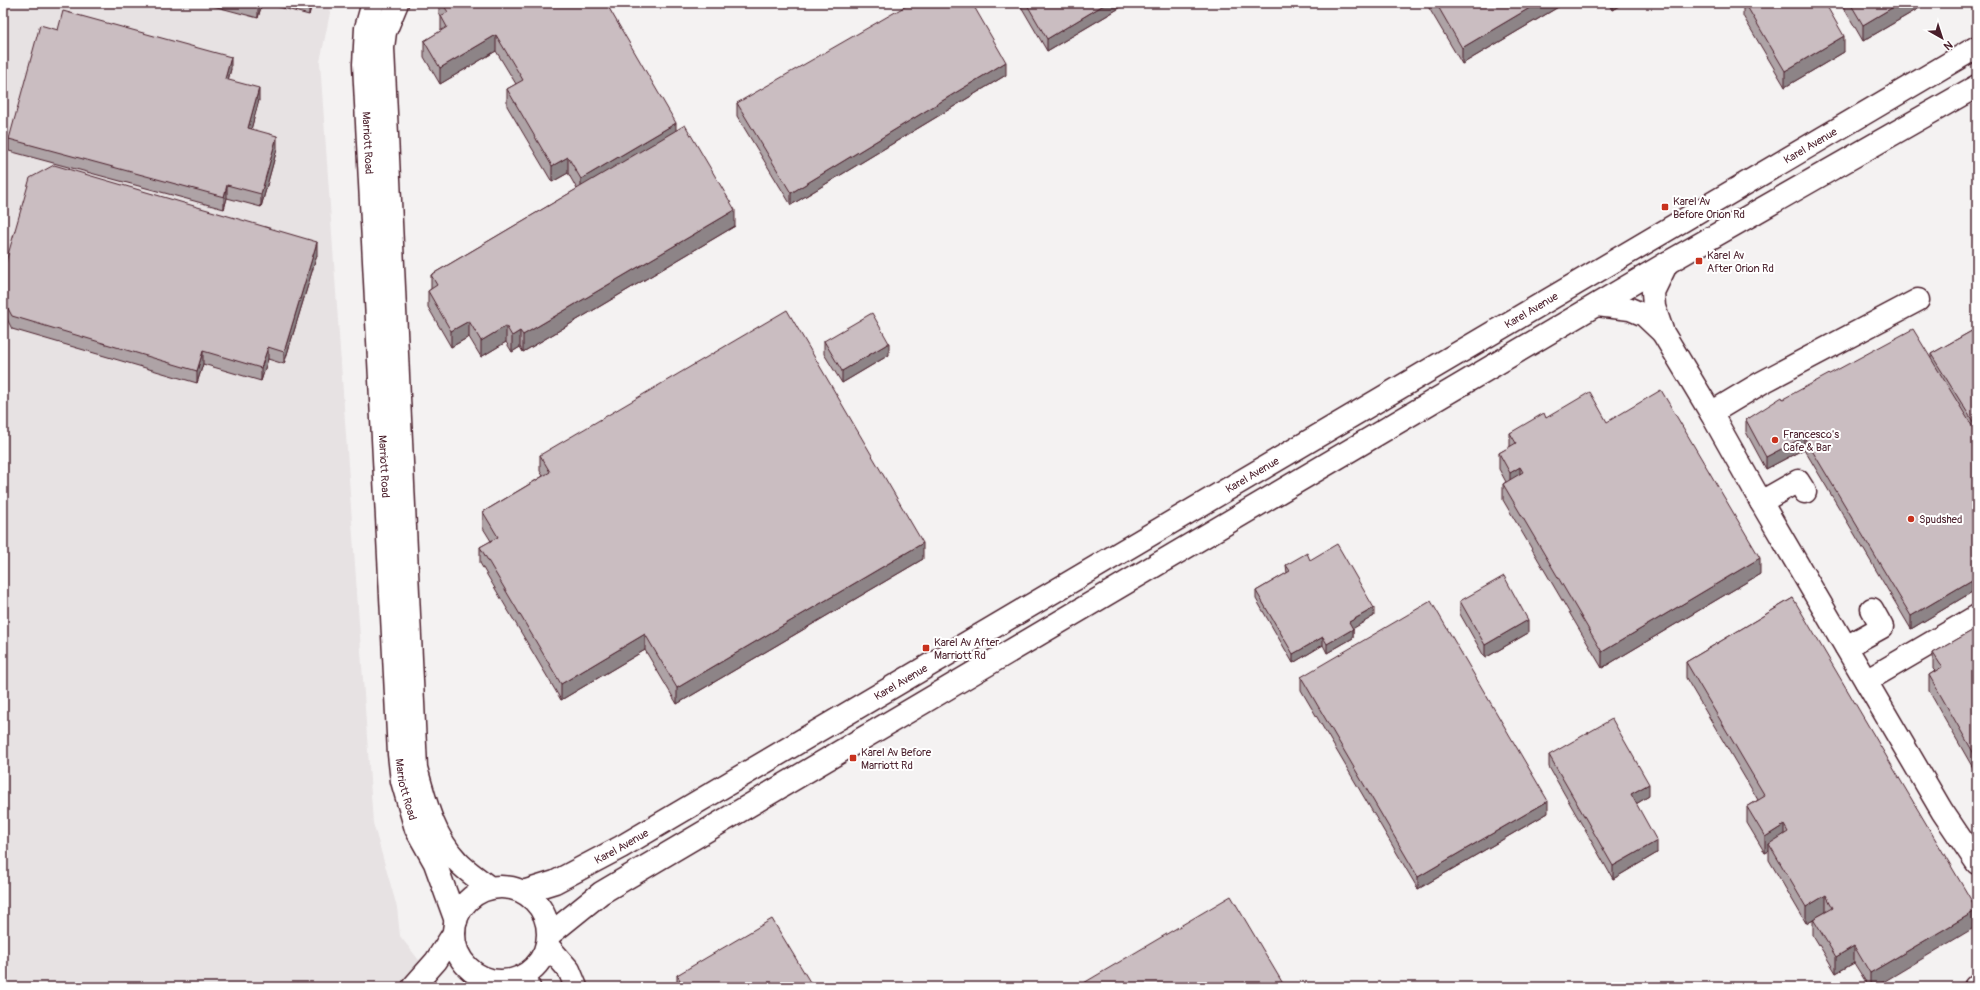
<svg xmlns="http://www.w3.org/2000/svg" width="1980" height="990" viewBox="0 0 1980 990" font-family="Pangolin,sans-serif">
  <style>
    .built { fill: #e7e2e3 }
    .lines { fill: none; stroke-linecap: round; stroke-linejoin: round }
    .minor-casing { stroke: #4a1f2b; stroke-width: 25 }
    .major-casing { stroke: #4a1f2b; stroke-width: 25 }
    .minor { stroke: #fff; stroke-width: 22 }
    .major { stroke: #fff; stroke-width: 22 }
    .wall { fill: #aea3a6; stroke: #4a1f2b }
    .shaded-wall { fill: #8d8487; stroke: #4a1f2b }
    .building { fill: #cabdc1; stroke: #4a1f2b }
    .poi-dot { fill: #c8321e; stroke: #fff; stroke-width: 1.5 }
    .labels { text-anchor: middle; stroke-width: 4; stroke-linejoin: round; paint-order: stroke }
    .street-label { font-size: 11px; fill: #4a1f2b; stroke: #fff }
    .poi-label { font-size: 11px; fill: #4a1f2b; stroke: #fff; text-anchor: start }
  </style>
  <rect width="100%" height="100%" fill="#f4f2f2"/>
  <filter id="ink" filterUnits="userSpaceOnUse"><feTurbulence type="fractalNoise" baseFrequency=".025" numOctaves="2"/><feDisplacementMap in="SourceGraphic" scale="8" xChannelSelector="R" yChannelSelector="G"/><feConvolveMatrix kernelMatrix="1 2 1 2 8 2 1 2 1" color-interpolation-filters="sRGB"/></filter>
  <g filter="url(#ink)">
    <!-- built -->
    <path class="built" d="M3,3H332L320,62L373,823L397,907L400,936L440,987H3Z"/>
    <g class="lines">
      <defs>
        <g id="minor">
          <path id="s1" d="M373,3L366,28L364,64L399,754L402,781L416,829L435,863L456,921"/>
          <path d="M397,3L385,32L383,48L416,768C425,800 433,836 457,861C466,871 479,879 490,888"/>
          <path d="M1667,263L1653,292L1654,307L1663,333L1711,413L1761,502L1942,811L1977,863"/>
          <path d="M1597,305L1630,309L1644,315L1662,332"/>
          <path d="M1711,413L1761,383L1918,300"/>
          <path d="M1761,502L1798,481L1805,492"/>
          <path d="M1846,647L1882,627L1872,609"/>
          <path d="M1866,681L1977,616"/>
          <path d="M547,945L569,970L576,987"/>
          <path d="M507,981L529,987"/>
          <path d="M1975,987L1977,985"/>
        </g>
        <g id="major">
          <circle cx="501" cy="934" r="47"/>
          <path id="s2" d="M523,892L555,882L621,847L1977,47"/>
          <path d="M549,935L601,893L1667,263L1977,86"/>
          <path d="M413,987L436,961L454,933"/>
        </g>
      </defs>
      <!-- minor casing -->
      <use href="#minor" class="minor-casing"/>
      <!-- major casing -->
      <use href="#major" class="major-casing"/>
      <!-- minor -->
      <use href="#minor" class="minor"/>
      <!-- major -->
      <use href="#major" class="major"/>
    </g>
    <!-- wall -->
    <path class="wall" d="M202,3H262L258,18Z
      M264,3H312L309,15Z
      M439,3H606L676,130L735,226L523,352L520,347L512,352L506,342L481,357L469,337L451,347L428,307V291L431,289V275L577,189L568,173L552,182L507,106V89L516,84L496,51L440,84L424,57V41L441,31V17L439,13Z
      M1019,3H1128L1047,51Z
      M1426,3H1565L1462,64Z
      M1608,3H1624L1612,10Z
      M1743,3H1825L1844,52L1785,87L1743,16Z
      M1841,3H1928L1863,41Z
      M58,30L231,69L228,80L259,100L251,129L277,149L261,207L227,198L224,209L9,151V139Z
      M1006,75L791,205L737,116V103Z
      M317,255L284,364L268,359L261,381L203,364L197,383L12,329L3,311V272Z
      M1977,328V589L1911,629L1804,449L1766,469L1746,432V420L1783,399L1931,358V354Z
      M824,341L889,355L842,383L824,354Z
      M1546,418L1607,422L1760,574L1602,668L1503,500V484L1506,482L1499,469V453L1510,447V433Z
      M540,455L923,559L677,704L645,650L561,700L480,563V547L491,541L483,528V512L543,476L540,471Z
      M1310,560L1374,616L1353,628V638L1327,653L1323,645L1293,663L1256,599V591L1287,573L1286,565Z
      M1793,598L1875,987H1869L1854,963L1836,973L1813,935V919L1826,912L1806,923L1769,860V851L1765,853L1747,823V807L1758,800L1686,678V662Z
      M1460,601L1528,633L1485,658L1460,614Z
      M1977,628V775L1929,691V675L1935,671L1933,669V653Z
      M1301,677L1548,813L1418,889L1301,690Z
      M1549,755L1649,796L1636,804L1657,853L1613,879L1549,767Z
      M677,975L813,987H677Z"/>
    <!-- shaded-wall -->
    <path class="shaded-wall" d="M259,3H262L258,18V6Z
      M309,3H312L309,15Z
      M1107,3H1128L1047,51V39Z
      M1538,3H1565L1462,64V48Z
      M1612,3H1624L1612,10Z
      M1900,3H1928L1863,41V25Z
      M496,35V51L440,84V68Z
      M1844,36V52L1785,87V71Z
      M231,57V69L225,91V79Z
      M1006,62V75L791,205V193Z
      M259,88V100L248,141V128Z
      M676,123V139L581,195V179Z
      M277,136V149L261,207V194Z
      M568,157V173L552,182V166Z
      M227,185V198L224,209V197Z
      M735,210V226L523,352V335Z
      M317,242V255L284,364V352Z
      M469,321V337L451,347V331Z
      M506,326V342L481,357V341Z
      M520,331V347L512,352V336Z
      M889,343V355L842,383V371Z
      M268,347V359L261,381V368Z
      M203,351V364L197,383V371Z
      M1804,437V449L1766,469V457Z
      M1520,467V483L1510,489V473Z
      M923,543V559L677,704V688Z
      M1760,558V574L1602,668V652Z
      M1977,577V589L1911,629V616Z
      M1374,608V616L1349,631V622Z
      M1528,620V633L1485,658V645Z
      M1353,629V638L1327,653V644Z
      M645,634V650L561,700V684Z
      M1323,637V645L1293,663V654Z
      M1649,784V796L1631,807V794Z
      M1548,801V813L1418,889V877Z
      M1784,825V842L1769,844V851L1765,853V837Z
      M1657,841V853L1613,879V866Z
      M1826,895V912L1806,923V907Z
      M1977,910V926L1875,987H1870V973Z
      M1854,946V963L1836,973V957Z"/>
    <!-- building -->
    <path class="building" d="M247,3H259L258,6Z
      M442,3H606L676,123L581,179L568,157L552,166L507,89L523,80L496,35L440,68L424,41L447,27L441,16L448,12Z
      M911,3H972L1006,62L791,193L737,103Z
      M1026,3H1107L1047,39Z
      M1436,3H1538L1462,48Z
      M1745,3H1825L1844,36L1785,71Z
      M1850,3H1900L1863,25Z
      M63,11L231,57L225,79L259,88L248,128L277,136L261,194L227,185L224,197L9,139L40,25L58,30Z
      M685,125L735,210L523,335L520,331L512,336L506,326L481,341L469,321L451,331L428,291L437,285L431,275Z
      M54,165L317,242L284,352L268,347L261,368L203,351L197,371L12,316L3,299V272L30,178Z
      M787,310L923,543L677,688L645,634L561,684L480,547L498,537L483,512L550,472L540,455Z
      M872,313L889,343L842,371L824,341Z
      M1977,328V428L1931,354Z
      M1913,329L1977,434V577L1911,616L1804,437L1766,457L1746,420L1782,397L1783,399Z
      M1661,390L1760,558L1602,652L1503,484L1523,472L1520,467L1510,473L1499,453L1516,443L1510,433L1544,413L1546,418L1590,392L1607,422Z
      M1337,544L1374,608L1349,622L1353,629L1327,644L1323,637L1293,654L1256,591L1290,571L1286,565L1307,553L1310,560Z
      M1504,576L1528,620L1485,645L1460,601Z
      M1793,598L1977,910L1870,973L1854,946L1836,957L1813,919L1833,908L1826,895L1806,907L1769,844L1788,832L1784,825L1765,837L1747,807L1765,796L1686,662Z
      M1431,601L1548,801L1418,877L1301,677Z
      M1977,628V759L1929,675L1942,667L1933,653Z
      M1612,719L1649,784L1631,794L1657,841L1613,866L1549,755Z
      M1231,896L1285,987H1077Z
      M772,919L813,987H684L677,975Z"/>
  </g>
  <!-- markers -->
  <g class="poi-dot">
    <rect x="1661" y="203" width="8" height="8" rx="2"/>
    <rect x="1695" y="257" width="8" height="8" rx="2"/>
    <circle cx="1775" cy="440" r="4"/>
    <circle cx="1911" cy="519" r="4"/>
    <rect x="922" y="644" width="8" height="8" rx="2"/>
    <rect x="849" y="754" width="8" height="8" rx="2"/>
  </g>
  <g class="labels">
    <!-- street labels -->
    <g class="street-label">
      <text dy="4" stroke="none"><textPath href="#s1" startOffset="141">Marriott Road</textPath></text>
      <text dy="4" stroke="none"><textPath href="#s2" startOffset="1489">Karel Avenue</textPath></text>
      <text dy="4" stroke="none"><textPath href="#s2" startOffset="1165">Karel Avenue</textPath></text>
      <text dy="4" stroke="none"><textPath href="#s1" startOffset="465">Marriott Road</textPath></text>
      <text dy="4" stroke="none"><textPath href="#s2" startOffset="841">Karel Avenue</textPath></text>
      <text dy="4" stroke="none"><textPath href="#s2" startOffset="433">Karel Avenue</textPath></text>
      <text dy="4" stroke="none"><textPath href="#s1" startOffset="789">Marriott Road</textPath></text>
      <text dy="4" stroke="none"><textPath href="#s2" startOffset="109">Karel Avenue</textPath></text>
    </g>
    <!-- poi labels -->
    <g class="poi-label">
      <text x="1673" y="205">Karel Av<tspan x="1673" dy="13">Before Orion Rd</tspan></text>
      <text x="1707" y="259">Karel Av<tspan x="1707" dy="13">After Orion Rd</tspan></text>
      <text x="1783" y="438">Francesco's<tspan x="1783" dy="13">Cafe &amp; Bar</tspan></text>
      <text x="1919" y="523">Spudshed</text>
      <text x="934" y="646">Karel Av After<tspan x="934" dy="13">Marriott Rd</tspan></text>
      <text x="861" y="756">Karel Av Before<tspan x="861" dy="13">Marriott Rd</tspan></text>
    </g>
  </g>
  <!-- margin -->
  <rect width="1980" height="990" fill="none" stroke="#fff" stroke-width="16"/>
  <rect x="8" y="8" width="1964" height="974" fill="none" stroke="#4a1f2b" stroke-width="1.5" filter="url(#ink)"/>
  <!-- north arrow -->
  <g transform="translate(1942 38) rotate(141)" stroke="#ffffff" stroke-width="3" paint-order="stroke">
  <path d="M0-3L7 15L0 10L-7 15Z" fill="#4a1f2b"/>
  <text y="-6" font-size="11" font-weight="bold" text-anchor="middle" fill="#4a1f2b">N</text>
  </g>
</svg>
